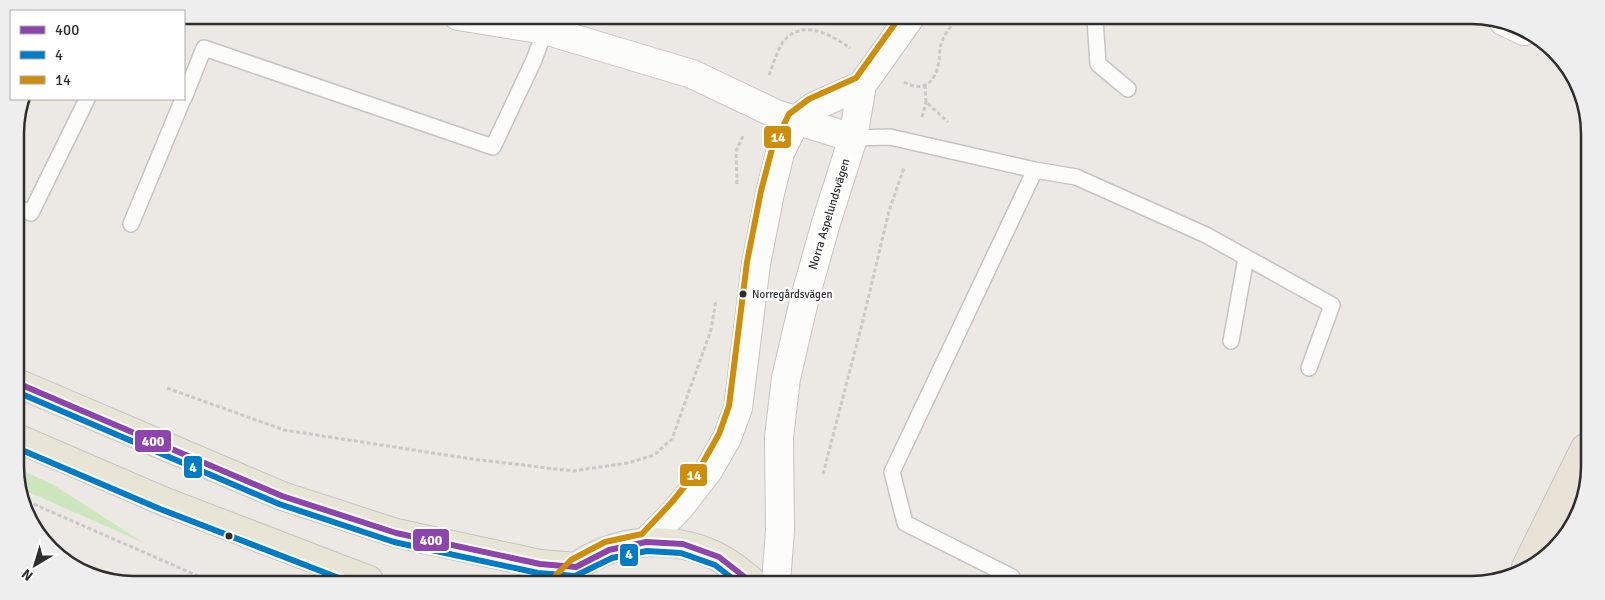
<svg xmlns="http://www.w3.org/2000/svg" width="1605" height="600" viewBox="0 0 1605 600" font-family="Signika,sans-serif">
  <style>
    .green { fill: #cee6be }
    .lines { fill: none; stroke-linecap: round; stroke-linejoin: round }
    .service-casing { stroke: #c5c4c5; stroke-width: 18 }
    .minor-casing { stroke: #c5c4c5; stroke-width: 30 }
    .tertiary-casing { stroke: #c5c4c5; stroke-width: 30 }
    .primary-casing { stroke: #c6c5c4; stroke-width: 30 }
    .trunk-casing { stroke: #c6c5c4; stroke-width: 30 }
    .path { stroke: #c9c9c8; stroke-width: 3; stroke-dasharray: 4 2.5; stroke-linecap: butt }
    .service { stroke: #fcfcfb; stroke-width: 15 }
    .minor { stroke: #fcfcfb; stroke-width: 28 }
    .tertiary { stroke: #fcfcfb; stroke-width: 28 }
    .primary { stroke: #e8e4d6; stroke-width: 28 }
    .trunk { stroke: #e9e2d6; stroke-width: 28 }
    .bus-1-casing { stroke: #fff; stroke-width: 10 }
    .bus-2-casing { stroke: #fff; stroke-width: 10 }
    .bus-3-casing { stroke: #fff; stroke-width: 10 }
    .bus-1 { stroke: #8e44ad; stroke-width: 6 }
    .bus-2 { stroke: #007cc6; stroke-width: 6 }
    .bus-3 { stroke: #cf8e09; stroke-width: 6 }
    .bus-dot { fill: #2e2e2e; stroke: #fff; stroke-width: 2 }
    .labels { text-anchor: middle; stroke-width: 5; stroke-linejoin: round; paint-order: stroke }
    .bus-label { font-size: 11px; fill: #2e2e2e; stroke: #fff; text-anchor: start }
    .street-label { font-size: 12px; fill: #2e2e2e; stroke: #fff }
    .rim { fill: none; stroke: #2e2e2e; stroke-width: 2.5 }
    .line-badge { stroke: #fff; stroke-width: 2 }
    .badge-label { font-size: 14px; text-anchor: middle; font-weight: bold; fill: #fff }
  </style>
  <rect width="100%" height="100%" fill="#ece8e4"/>
  <!-- green -->
  <path class="green" d="M17,468L52,484L144,543L17,487Z"/>
  <g class="lines">
    <defs>
      <path id="service" d="M1095,19L1098,64L1128,89
        M567,37L573,17
        M184,98L204,48L493,147L534,60L545,30
        M853,138L890,137L1035,170L1076,177L1206,235L1332,305L1309,368
        M16,207L31,213L87,99
        M131,224L183,99
        M1231,341L1246,258
        M1012,577L905,523L892,472L1035,170"/>
      <path id="minor" d="M458,16L545,30L692,74L776,114L853,138
        M1503,21L1524,31"/>
      <path id="tertiary" d="M646,542L679,508L708,471L727,438L738,408L756,264L770,193L780,153L796,120L813,107L862,85
        M776,582L780,531L779,437L786,378L804,301L826,223L853,138L862,85L909,19"/>
      <path id="primary" d="M17,383L282,496L396,533L540,564L576,567
        M17,438L163,501L369,580
        M562,580C567,576 571,571 576,567C622,534 688,534 734,567C740,572 747,576 752,582"/>
      <path id="trunk" d="M1526,567L1585,448"/>
    </defs>
    <!-- service casing -->
    <use href="#service" class="service-casing"/>
    <!-- minor casing -->
    <use href="#minor" class="minor-casing"/>
    <!-- tertiary casing -->
    <use href="#tertiary" class="tertiary-casing"/>
    <!-- primary casing -->
    <use href="#primary" class="primary-casing"/>
    <!-- trunk casing -->
    <use href="#trunk" class="trunk-casing"/>
    <!-- path -->
    <path class="path" d="M769,75C773,65 777,51 783,42C802,18 830,34 850,48
      M904,82C924,93 935,83 939,61C940,55 939,48 942,42C945,33 951,26 957,19
      M925,85L926,102L948,122
      M922,117L926,102
      M737,184L736,151L744,134
      M167,388L284,430L472,459L573,471L628,463L654,455L672,439L711,330L716,300
      M823,474L863,320L889,211L904,168
      M22,499L205,579"/>
    <!-- service -->
    <use href="#service" class="service"/>
    <!-- minor -->
    <use href="#minor" class="minor"/>
    <!-- tertiary -->
    <use href="#tertiary" class="tertiary"/>
    <!-- primary -->
    <use href="#primary" class="primary"/>
    <!-- trunk -->
    <use href="#trunk" class="trunk"/>
    <defs>
      <path id="bus-1" d="M17,383L282,496L396,533L540,564L576,567
        M576,567L609,550L646,542L683,544L719,557L751,582"/>
      <path id="bus-2" d="M17,392L279,504L394,542L538,573L575,576L612,558L647,551L681,553L715,565L737,582
        M17,448L160,509L344,580"/>
      <path id="bus-3" d="M556,575L571,560L605,542L642,534L672,502L701,466L719,434L729,406L747,262L761,191L772,149L789,114L809,99L856,78L899,18"/>
    </defs>
    <!-- bus-1 casing -->
    <use href="#bus-1" class="bus-1-casing"/>
    <!-- bus-2 casing -->
    <use href="#bus-2" class="bus-2-casing"/>
    <!-- bus-3 casing -->
    <use href="#bus-3" class="bus-3-casing"/>
    <!-- bus-1 -->
    <use href="#bus-1" class="bus-1"/>
    <!-- bus-2 -->
    <use href="#bus-2" class="bus-2"/>
    <!-- bus-3 -->
    <use href="#bus-3" class="bus-3"/>
  </g>
  <!-- markers -->
  <g class="bus-dot">
    <circle cx="743" cy="294" r="4.5"/>
    <circle cx="229" cy="536" r="4.5"/>
  </g>
  <g class="labels">
    <!-- bus labels -->
    <g class="bus-label">
      <text x="752" y="298">Norregårdsvägen</text>
    </g>
    <!-- street labels -->
    <g class="street-label">
      <text transform="translate(829 214) rotate(-73)" y="4">Norra Aspelundsvägen</text>
    </g>
  </g>
  <!-- crop -->
  <path d="M0 0H1605V600H0ZM134 24H1471A110 110 0 0 1 1581 134V466A110 110 0 0 1 1471 576H134A110 110 0 0 1 24 466V134A110 110 0 0 1 134 24Z" fill="#eee" fill-rule="evenodd"/>
  <path class="rim" d="M134 24H1471A110 110 0 0 1 1581 134V466A110 110 0 0 1 1471 576H134A110 110 0 0 1 24 466V134A110 110 0 0 1 134 24Z"/>
  <g class="line-badge">
    <rect x="763" y="125" width="29" height="24" rx="5" fill="#cf8e09"/>
    <rect x="134" y="429" width="38" height="24" rx="5" fill="#8e44ad"/>
    <rect x="183" y="455" width="20" height="24" rx="5" fill="#007cc6"/>
    <rect x="679" y="463" width="29" height="24" rx="5" fill="#cf8e09"/>
    <rect x="412" y="528" width="38" height="24" rx="5" fill="#8e44ad"/>
    <rect x="619" y="543" width="20" height="24" rx="5" fill="#007cc6"/>
  </g>
  <g class="badge-label">
    <text x="778" y="142">14</text>
    <text x="153" y="446">400</text>
    <text x="193" y="472">4</text>
    <text x="694" y="480">14</text>
    <text x="431" y="545">400</text>
    <text x="629" y="559">4</text>
  </g>
  <!-- legend -->
  <rect x="10" y="10" width="175" height="90" fill="#ffffff" stroke="#ababab"/>
  <rect x="20" y="26" width="25" height="8" fill="#8e44ad" stroke="#ababab"/>
  <text x="55" y="35" font-size="15" fill="#2e2e2e">400</text>
  <rect x="20" y="51" width="25" height="8" fill="#007cc6" stroke="#ababab"/>
  <text x="55" y="60" font-size="15" fill="#2e2e2e">4</text>
  <rect x="20" y="76" width="25" height="8" fill="#cf8e09" stroke="#ababab"/>
  <text x="55" y="85" font-size="15" fill="#2e2e2e">14</text>
  <!-- north arrow -->
  <g transform="translate(35 565) rotate(218)" stroke="#ffffff" stroke-width="4" paint-order="stroke">
  <path d="M0-4L9 19L0 12L-9 19Z" fill="#2e2e2e"/>
  <text y="-8" font-size="14" font-weight="bold" text-anchor="middle" fill="#2e2e2e">N</text>
  </g>
</svg>
